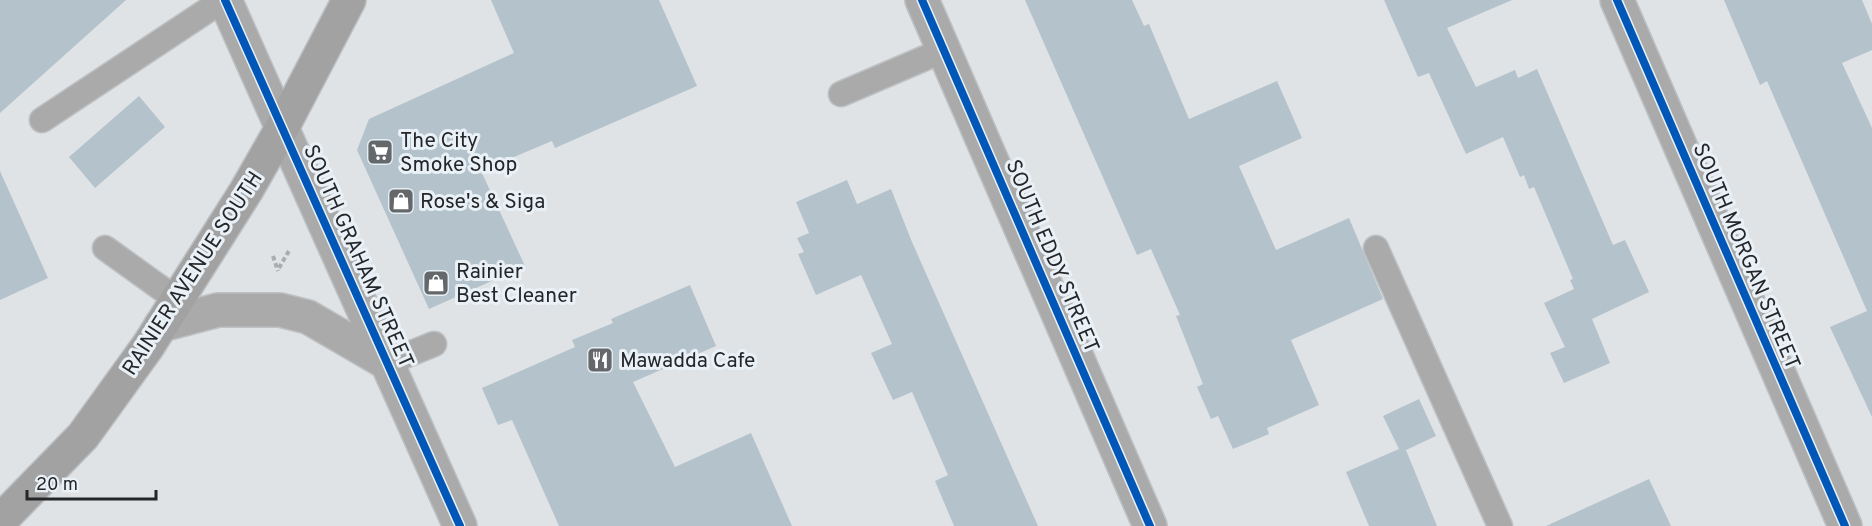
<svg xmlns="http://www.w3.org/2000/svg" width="1872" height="526" viewBox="0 0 1872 526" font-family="Overpass,sans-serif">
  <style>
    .building { fill: #b4c2cc }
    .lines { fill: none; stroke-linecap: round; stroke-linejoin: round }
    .service-casing { stroke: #bec1c3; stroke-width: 27 }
    .minor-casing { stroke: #bec1c3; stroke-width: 36 }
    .tertiary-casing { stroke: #bec1c3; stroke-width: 36 }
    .primary-casing { stroke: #bec1c3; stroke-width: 36 }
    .path { stroke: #abacac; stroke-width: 4; stroke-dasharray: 4.5 3; stroke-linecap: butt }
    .service { stroke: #aaa; stroke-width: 24 }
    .minor { stroke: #aaa; stroke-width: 33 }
    .tertiary { stroke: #aaa; stroke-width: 33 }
    .primary { stroke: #a3a2a3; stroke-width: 33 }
    .cycleway-casing { stroke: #e9f1f7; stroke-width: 11 }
    .cycleway { stroke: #0057b8; stroke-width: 8 }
    .labels { text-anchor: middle; stroke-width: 6; stroke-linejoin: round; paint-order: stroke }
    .poi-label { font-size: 21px; fill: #242629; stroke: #e9f1f7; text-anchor: start }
    .street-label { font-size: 21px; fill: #242629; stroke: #e9f1f7 }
  </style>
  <rect width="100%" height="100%" fill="#dfe3e6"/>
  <!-- building -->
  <path class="building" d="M0,0H126L0,113Z
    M491,0H659L697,86L555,148L552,141L481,171L525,266L429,309L357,150L369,119L514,53Z
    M1025,0H1132L1144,26L1149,24L1189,119L1277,81L1302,138L1239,166L1276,250L1349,218L1383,299L1291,340L1319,405L1267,428L1269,434L1233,449L1218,416L1211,419L1197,387L1203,384L1176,316L1180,315L1151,249L1137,255Z
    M1384,0H1512L1447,28L1476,87L1515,70L1518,78L1537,69L1613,245L1625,240L1649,292L1592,319L1610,363L1564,383L1550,353L1565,347L1544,303L1574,289L1570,280L1573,279L1534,187L1529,189L1524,175L1520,177L1503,137L1466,154L1429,73L1418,77Z
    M1724,0H1862L1872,24V50L1842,63L1872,128V417L1830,327L1867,311L1767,81L1760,85Z
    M139,96L165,127L95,188L69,157Z
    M0,171L48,278L0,300Z
    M847,180L857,204L891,189L912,242L1038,526H954L935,481L948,475L912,392L893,400L871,353L892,344L861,275L816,295L798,254L804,252L797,238L809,233L796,202Z
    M690,285L716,346L633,382L675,467L751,433L792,526H559L512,420L498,425L482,388L575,347L572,340L613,323L611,319Z
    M1419,399L1436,436L1406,450L1437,526H1369L1346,472L1399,449L1383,416Z
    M1649,479L1671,526H1546Z"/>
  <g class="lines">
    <defs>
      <path id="service" d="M841,94L944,50
        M42,120L223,0
        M105,248L176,299
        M1376,248L1500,526
        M387,363L434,344"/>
      <path id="minor" d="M225,0L282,128
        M922,0L1150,526
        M1617,0L1845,526"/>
      <path id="tertiary" d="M282,128L460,526
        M161,325L218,310H280L308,317L387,363"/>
      <path id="primary" d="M0,521L83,436L148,346L246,191L282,128L349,0"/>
    </defs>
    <!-- service casing -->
    <use href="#service" class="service-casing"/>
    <!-- minor casing -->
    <use href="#minor" class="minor-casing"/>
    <!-- tertiary casing -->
    <use href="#tertiary" class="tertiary-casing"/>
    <!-- primary casing -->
    <use href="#primary" class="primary-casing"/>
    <!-- path -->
    <path class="path" d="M273,256L278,271
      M279,268L290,249"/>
    <!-- service -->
    <use href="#service" class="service"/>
    <!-- minor -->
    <use href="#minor" class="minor"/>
    <!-- tertiary -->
    <use href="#tertiary" class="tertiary"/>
    <!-- primary -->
    <use href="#primary" class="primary"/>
    <defs>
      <path id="cycleway" d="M225,0L460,526
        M922,0L1150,526
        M1617,0L1845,526"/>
    </defs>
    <!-- cycleway casing -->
    <use href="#cycleway" class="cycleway-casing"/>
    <!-- cycleway -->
    <use href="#cycleway" class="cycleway"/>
  </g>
  <!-- icons -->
  <defs>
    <symbol id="supermarket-square" viewBox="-11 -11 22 22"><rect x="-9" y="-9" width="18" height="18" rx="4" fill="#65686b" stroke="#e9f1f7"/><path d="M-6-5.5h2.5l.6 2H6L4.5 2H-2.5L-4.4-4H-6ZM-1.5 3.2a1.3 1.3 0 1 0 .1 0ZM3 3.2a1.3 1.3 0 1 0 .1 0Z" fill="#fff"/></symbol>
    <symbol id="shop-square" viewBox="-11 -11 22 22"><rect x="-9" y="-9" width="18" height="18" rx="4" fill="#65686b" stroke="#e9f1f7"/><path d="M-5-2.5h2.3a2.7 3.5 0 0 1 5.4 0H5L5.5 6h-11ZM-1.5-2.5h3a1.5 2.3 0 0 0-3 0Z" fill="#fff"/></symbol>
    <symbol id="restaurant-square" viewBox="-11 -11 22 22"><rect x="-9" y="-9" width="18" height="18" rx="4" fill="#65686b" stroke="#e9f1f7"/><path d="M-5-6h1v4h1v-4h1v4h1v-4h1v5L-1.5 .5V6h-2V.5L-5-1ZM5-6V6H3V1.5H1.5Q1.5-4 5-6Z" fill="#fff"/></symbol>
  </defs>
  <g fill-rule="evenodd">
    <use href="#supermarket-square" x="365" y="137" width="30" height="30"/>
    <use href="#shop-square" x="386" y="186" width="30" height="30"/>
    <use href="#shop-square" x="421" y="268" width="30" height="30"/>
    <use href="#restaurant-square" x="585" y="345" width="30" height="30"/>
  </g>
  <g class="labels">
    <!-- poi labels -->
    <g class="poi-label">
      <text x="400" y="147">The City<tspan x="400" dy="24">Smoke Shop</tspan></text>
      <text x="420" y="208">Rose's &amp; Siga</text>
      <text x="456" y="278">Rainier<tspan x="456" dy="24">Best Cleaner</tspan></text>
      <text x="620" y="367">Mawadda Cafe</text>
    </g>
    <!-- street labels -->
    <g class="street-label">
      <text transform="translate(359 256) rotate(66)" y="7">SOUTH GRAHAM STREET</text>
      <text transform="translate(1053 256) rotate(67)" y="7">SOUTH EDDY STREET</text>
      <text transform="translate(1747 256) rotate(67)" y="7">SOUTH MORGAN STREET</text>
      <text transform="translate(192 273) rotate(-57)" y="7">RAINIER AVENUE SOUTH</text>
    </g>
  </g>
  <!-- scale -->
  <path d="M27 490v9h129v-9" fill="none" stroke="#242629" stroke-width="3"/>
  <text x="36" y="490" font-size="18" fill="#242629" stroke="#e9f1f7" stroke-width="4.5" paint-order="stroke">20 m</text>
</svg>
